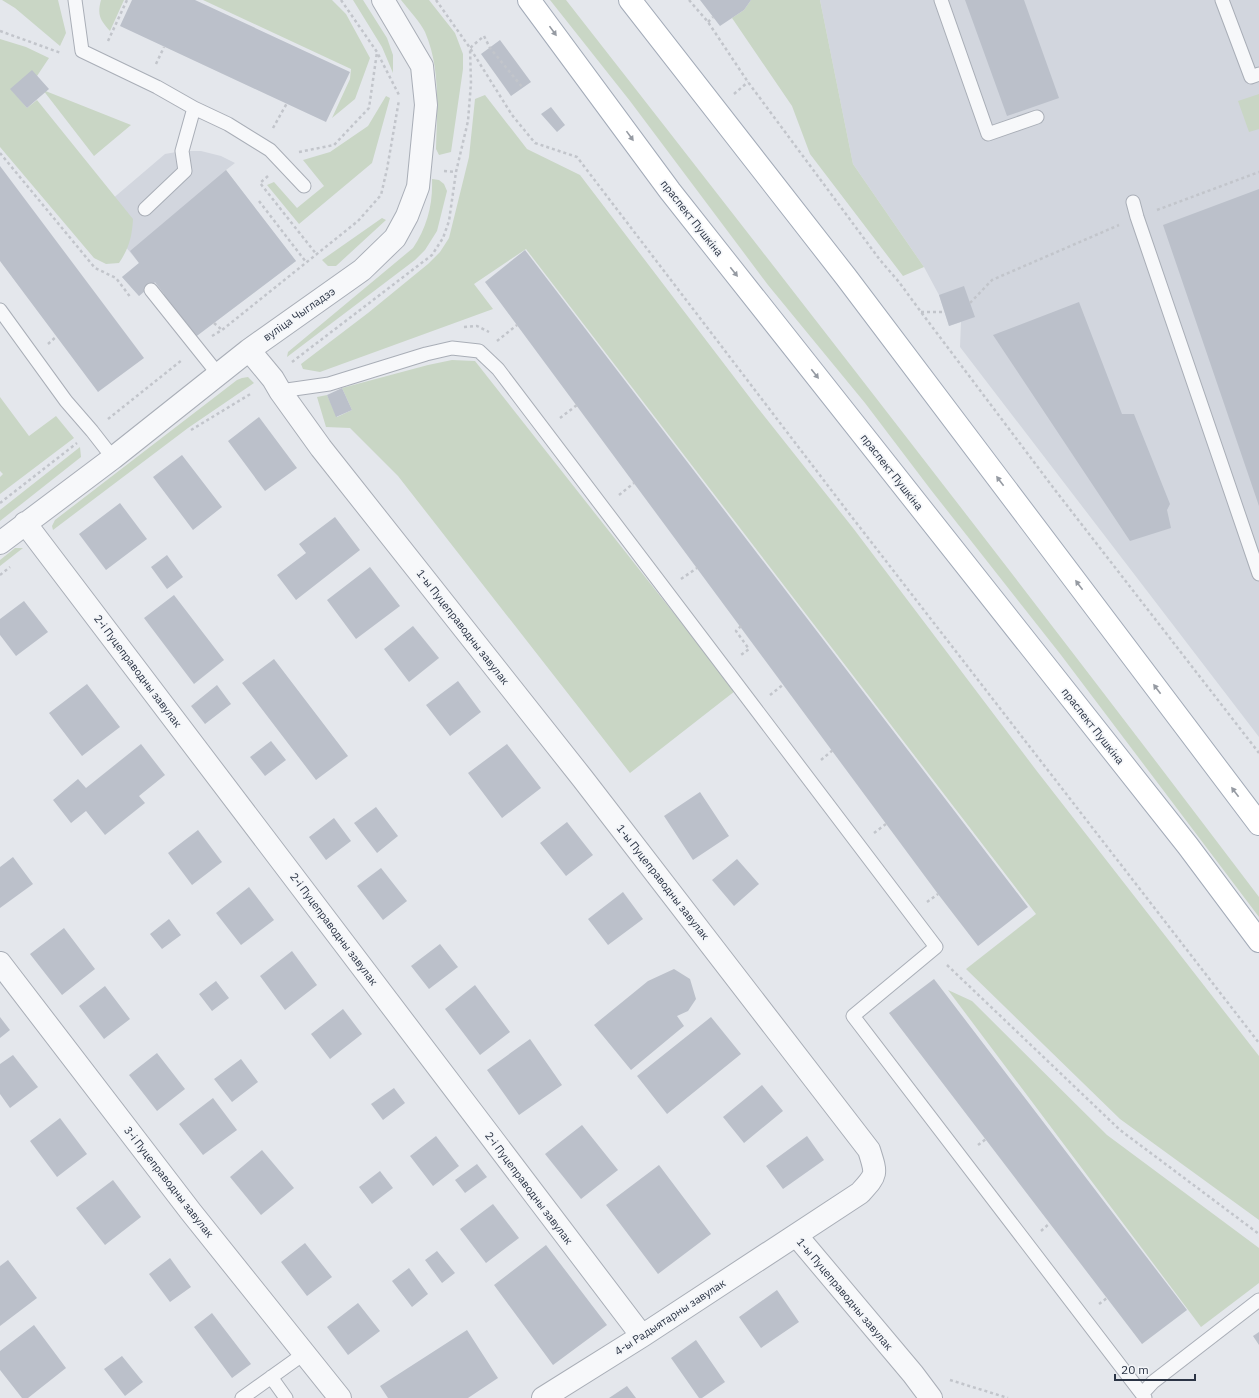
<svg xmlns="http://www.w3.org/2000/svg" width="1259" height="1398" viewBox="0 0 1259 1398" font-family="'IBM Plex Sans',sans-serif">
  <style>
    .built { fill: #d2d6de }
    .green { fill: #c9d6c5 }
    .building { fill: #bbc0ca }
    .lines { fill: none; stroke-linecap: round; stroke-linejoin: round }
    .service-casing { stroke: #a9aeb7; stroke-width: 15 }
    .minor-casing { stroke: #a9aeb7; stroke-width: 24 }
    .primary-casing { stroke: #a3abb8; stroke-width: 24 }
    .path { stroke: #c2c5cb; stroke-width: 2.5; stroke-dasharray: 3 3; stroke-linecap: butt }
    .service { stroke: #f7f8fa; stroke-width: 13 }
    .minor { stroke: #f7f8fa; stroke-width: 22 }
    .primary { stroke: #fff; stroke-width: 22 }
    .oneway { fill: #959aa2 }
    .labels { text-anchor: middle; stroke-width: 3.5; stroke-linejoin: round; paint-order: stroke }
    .street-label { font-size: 11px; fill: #2b3445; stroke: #f4f6f9 }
  </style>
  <rect width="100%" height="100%" fill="#e4e7ec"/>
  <!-- built -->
  <path class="built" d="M820,0H1259V737L960,347L961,322L949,326L939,295L924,267L853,164Z
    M182,151H201L221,156L235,163L226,170L296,261L194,338L155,283L139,296L122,277L139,263L97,212L165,154Z"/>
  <!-- green -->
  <path class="green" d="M2,0H58L66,33L60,46L15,8Z
    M101,0H124L110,31C100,20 97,15 101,0Z
    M203,0H332L346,14L370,58L355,99L332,118L350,79L351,69Z
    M353,0H363L387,38L393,55V73L382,47Z
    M401,0H429L455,33L463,54V69L451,152L439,155L436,149C437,110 441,69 425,32C421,23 408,9 401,0Z
    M550,0H566C799,298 1031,596 1259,897V917L1061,655L931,490L865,403L768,285L630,101Z
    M751,0H820L853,164L924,267L903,276L810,154L792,106L732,18L744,10Z
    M0,39L26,47L49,58L37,76L11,89L27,108L37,100L133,219C132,237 129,248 119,263L106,264L94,258L0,147Z
    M43,90L131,125L94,156Z
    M1259,94V129L1249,132L1238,101Z
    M485,95L527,149L580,175L757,407L853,528L1036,770L1259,1056V1220L1120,1119L966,969L1036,914L526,249L474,284L493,309L320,372L303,369L301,364L368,313L428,264L440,252L449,238L469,157L475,99Z
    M386,96L390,98L372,163L299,224L267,185L274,182L297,208L324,186L303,160L330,152L368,126Z
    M432,179L439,180L444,184L447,191L437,231L425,250L415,260L287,357L288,352L413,248C427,227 433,205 432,179Z
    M382,218L386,220L336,266H328L322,260Z
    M452,360L475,361L735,691L630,773L398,476L350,428L326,427L317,397L327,395L337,417L352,410L342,388L428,365Z
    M248,377L254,383L188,428L53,530L52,526L55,520L237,380L242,378Z
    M0,397L29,436L56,416L74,438L0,494V477L3,474L0,471Z
    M80,447L81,457L0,521V510Z
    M15,548H23L0,566V560Z
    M948,990L972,1001L1107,1135L1259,1248V1283L1201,1327Z"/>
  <!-- building -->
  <path class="building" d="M132,0H195L350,72L326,122L120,26Z
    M700,0H751L744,10L720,26Z
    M965,0H1024L1059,98L1007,116Z
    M500,40L531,82L511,96L481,54Z
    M32,70L49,89L27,108L10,89Z
    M551,107L565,125L557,132L541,114Z
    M0,166L144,358L98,392L0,261Z
    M226,170L296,261L194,338L162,296L164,294L155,282L139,296L122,277L139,263L130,251Z
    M1259,189V506L1163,225Z
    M525,250L1028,907L978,946L938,894L485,282Z
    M964,286L975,317L949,326L939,295Z
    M1079,302L1122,414H1134L1170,504L1167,510L1171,528L1130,541L993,335Z
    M342,388L352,410L336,417L327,395Z
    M259,417L297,468L265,491L228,441Z
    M182,455L222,507L193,530L153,477Z
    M120,503L147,539L106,570L79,534Z
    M335,517L360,550L296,600L277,575L306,553L299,544Z
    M167,555L183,577L167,589L151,567Z
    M370,567L400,606L356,639L327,600Z
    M174,595L224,660L194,684L144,618Z
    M24,601L48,632L16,656L0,635V619Z
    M413,626L439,658L409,682L384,649Z
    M274,659L348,756L316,780L242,683Z
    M458,681L481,712L450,736L426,705Z
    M87,684L120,727L82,756L49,713Z
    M217,685L231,704L205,724L191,706Z
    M271,741L286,760L265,776L250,757Z
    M141,744L165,775L139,796L145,803L105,835L86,811L71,823L53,800L78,779L86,788Z
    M507,744L541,788L502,818L468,773Z
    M700,792L729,836L693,860L664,816Z
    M376,807L398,836L377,853L354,823Z
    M334,818L351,841L326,860L309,837Z
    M567,822L593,855L566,876L540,843Z
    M198,830L222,862L192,885L168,853Z
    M13,857L33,884L0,908V867Z
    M737,859L759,884L734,906L712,880Z
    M381,868L407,901L383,920L357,886Z
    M249,887L274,920L241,945L216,913Z
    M623,892L643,919L608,945L588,919Z
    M169,919L181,935L162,949L150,934Z
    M64,928L95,969L62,995L30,954Z
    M440,944L458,967L429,989L411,966Z
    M292,951L317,985L285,1010L260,976Z
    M674,969L690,979L696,999L688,1011L677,1016L684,1026L631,1070L594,1025L648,981Z
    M934,979L1187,1310L1142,1344L889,1013Z
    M216,981L229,998L212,1011L199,994Z
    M475,985L510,1032L480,1055L445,1009Z
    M105,986L130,1019L104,1039L79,1006Z
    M343,1009L362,1034L330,1059L311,1034Z
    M0,1017L10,1030L0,1038Z
    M711,1017L741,1054L667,1114L637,1076Z
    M530,1039L562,1085L519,1115L487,1070Z
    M157,1053L185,1089L157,1111L129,1075Z
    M13,1055L38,1087L10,1108L0,1094V1064Z
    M241,1059L258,1082L232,1102L214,1079Z
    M762,1085L783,1111L744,1143L723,1117Z
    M394,1088L405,1103L383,1120L371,1104Z
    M213,1098L237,1130L203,1155L179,1124Z
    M60,1118L87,1154L57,1177L30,1141Z
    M582,1125L618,1170L581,1199L545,1154Z
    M436,1136L459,1166L433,1186L410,1156Z
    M807,1136L824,1160L783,1189L766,1166Z
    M262,1150L294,1188L261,1215L230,1177Z
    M477,1164L487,1177L465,1193L455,1180Z
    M659,1165L711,1234L658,1274L606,1205Z
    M380,1171L393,1188L372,1204L359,1187Z
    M113,1180L141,1217L105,1245L76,1208Z
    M493,1204L519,1238L486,1263L460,1229Z
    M305,1243L332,1277L307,1296L281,1262Z
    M546,1245L607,1325L553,1365L494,1285Z
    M437,1251L455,1273L442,1283L425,1260Z
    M170,1258L191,1287L170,1302L149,1274Z
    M8,1260L37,1298L0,1326V1266Z
    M409,1268L428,1294L412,1307L392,1281Z
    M777,1290L799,1322L761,1348L739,1317Z
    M358,1303L380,1331L348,1355L327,1327Z
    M212,1313L251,1364L232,1378L194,1327Z
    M34,1325L66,1368L28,1398H22L0,1370V1351Z
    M467,1330L498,1378L468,1398H388L380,1386Z
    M1259,1332V1345L1253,1336Z
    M696,1340L725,1382L702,1398H699L671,1358Z
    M122,1356L143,1382L125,1396L104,1369Z
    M627,1386L636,1398H609Z"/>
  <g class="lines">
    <defs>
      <path id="service" d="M75,0L82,51L157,87L194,108L182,151L185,171L145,209
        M941,0L988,134L1037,117
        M1222,0L1251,77L1259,74
        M194,108L228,124L270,150L304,186
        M1133,202L1137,217L1259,574
        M151,290L218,374
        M0,310L66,401L92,431L113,458
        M280,391L329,384L426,354L452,348L479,351L498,369L936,947L853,1016L1145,1398
        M271,1377L286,1398
        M1142,1394L1153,1382L1259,1300
        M242,1398L305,1353"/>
      <path id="minor" d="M249,350L273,379L280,391L321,448L583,779L869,1150C877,1175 877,1174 860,1193L642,1336L543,1398
        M25,523L642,1336
        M0,543L113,458L249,350L362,270L395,238L407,216L418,187L426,105L422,66L383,0
        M0,963L191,1212L340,1398
        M796,1235L913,1374L931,1398"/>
      <path id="primary" d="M529,0L670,191L1188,846L1259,941
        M630,0L846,277L1259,824"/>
    </defs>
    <!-- service casing -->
    <use href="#service" class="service-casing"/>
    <!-- minor casing -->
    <use href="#minor" class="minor-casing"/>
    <!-- primary casing -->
    <use href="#primary" class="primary-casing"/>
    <!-- path -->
    <path class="path" d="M341,0L377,52L399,95
      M436,0L470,48L512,115L535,143L577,157L848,512L1259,1043
      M689,0L708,22L748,82L880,260L899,282L921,312L1055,490L1259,753
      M708,22L713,17
      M0,31L61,53
      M108,41L127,0
      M156,64L164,47
      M734,94L748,82
      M273,128L287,103
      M299,152L334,145L369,108L377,52
      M0,153L95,268L116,278L131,298
      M444,171L456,172
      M268,176L260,183L317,255
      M259,201L306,262
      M1157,210L1259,172
      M970,303L992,280L1119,225
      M921,312H945
      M214,323L222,330
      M464,327L477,326L489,332
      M212,336L222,330L358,221L381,195L387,169L399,100
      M497,341L517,325
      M48,344L57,336
      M292,362L432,255L443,238L449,221L456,172L468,121L471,83L470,48L484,36L490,48L523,88
      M560,418L577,405
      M108,419L182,360
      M191,430L252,393
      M619,495L634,483
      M0,503L77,443
      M0,575L10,567
      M681,579L697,568
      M741,626L736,631L749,649L741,655
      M770,695L784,684
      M821,760L833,750
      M874,833L886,824
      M927,902L938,894
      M947,965L1120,1130L1259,1234
      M978,1145L986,1139
      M1041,1231L1050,1223
      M1099,1304L1107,1298
      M950,1380L1008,1398"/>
    <!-- service -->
    <use href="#service" class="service"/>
    <!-- minor -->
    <use href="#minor" class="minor"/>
    <!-- primary -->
    <use href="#primary" class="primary"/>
  </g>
  <!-- one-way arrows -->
  <defs><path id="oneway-solid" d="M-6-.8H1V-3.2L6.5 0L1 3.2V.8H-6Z"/></defs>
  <g class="oneway">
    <use href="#oneway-solid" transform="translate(553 31) rotate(54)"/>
    <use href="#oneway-solid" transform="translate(630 136) rotate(54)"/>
    <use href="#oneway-solid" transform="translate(734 272) rotate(52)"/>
    <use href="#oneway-solid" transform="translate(815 374) rotate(52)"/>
    <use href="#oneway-solid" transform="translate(1000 481) rotate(-127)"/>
    <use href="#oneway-solid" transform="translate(1079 585) rotate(-127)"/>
    <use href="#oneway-solid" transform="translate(1157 689) rotate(-127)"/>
    <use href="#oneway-solid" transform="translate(1235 792) rotate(-127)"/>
  </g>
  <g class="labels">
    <!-- street labels -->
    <g class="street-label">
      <text transform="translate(692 218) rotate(52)" y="4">праспект Пушкіна</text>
      <text transform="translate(299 314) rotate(-35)" y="4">вуліца Чыгладзэ</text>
      <text transform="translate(892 472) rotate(52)" y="4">праспект Пушкіна</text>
      <text transform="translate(463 627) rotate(52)" y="4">1-ы Пуцеправодны завулак</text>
      <text transform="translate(138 671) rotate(53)" y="4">2-і Пуцеправодны завулак</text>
      <text transform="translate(1093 726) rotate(52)" y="4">праспект Пушкіна</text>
      <text transform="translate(663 882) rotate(52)" y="4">1-ы Пуцеправодны завулак</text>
      <text transform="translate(334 929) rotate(53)" y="4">2-і Пуцеправодны завулак</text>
      <text transform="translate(169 1182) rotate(52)" y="4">3-і Пуцеправодны завулак</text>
      <text transform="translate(529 1188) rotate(53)" y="4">2-і Пуцеправодны завулак</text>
      <text transform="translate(845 1294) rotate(50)" y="4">1-ы Пуцеправодны завулак</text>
      <text transform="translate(670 1317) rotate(-33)" y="4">4-ы Радыятарны завулак</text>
    </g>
  </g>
  <!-- scale -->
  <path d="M1115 1374v6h80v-6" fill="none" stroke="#2b3445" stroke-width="2"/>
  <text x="1121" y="1374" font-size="12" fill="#2b3445" stroke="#f4f6f9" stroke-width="3" paint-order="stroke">20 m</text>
</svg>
